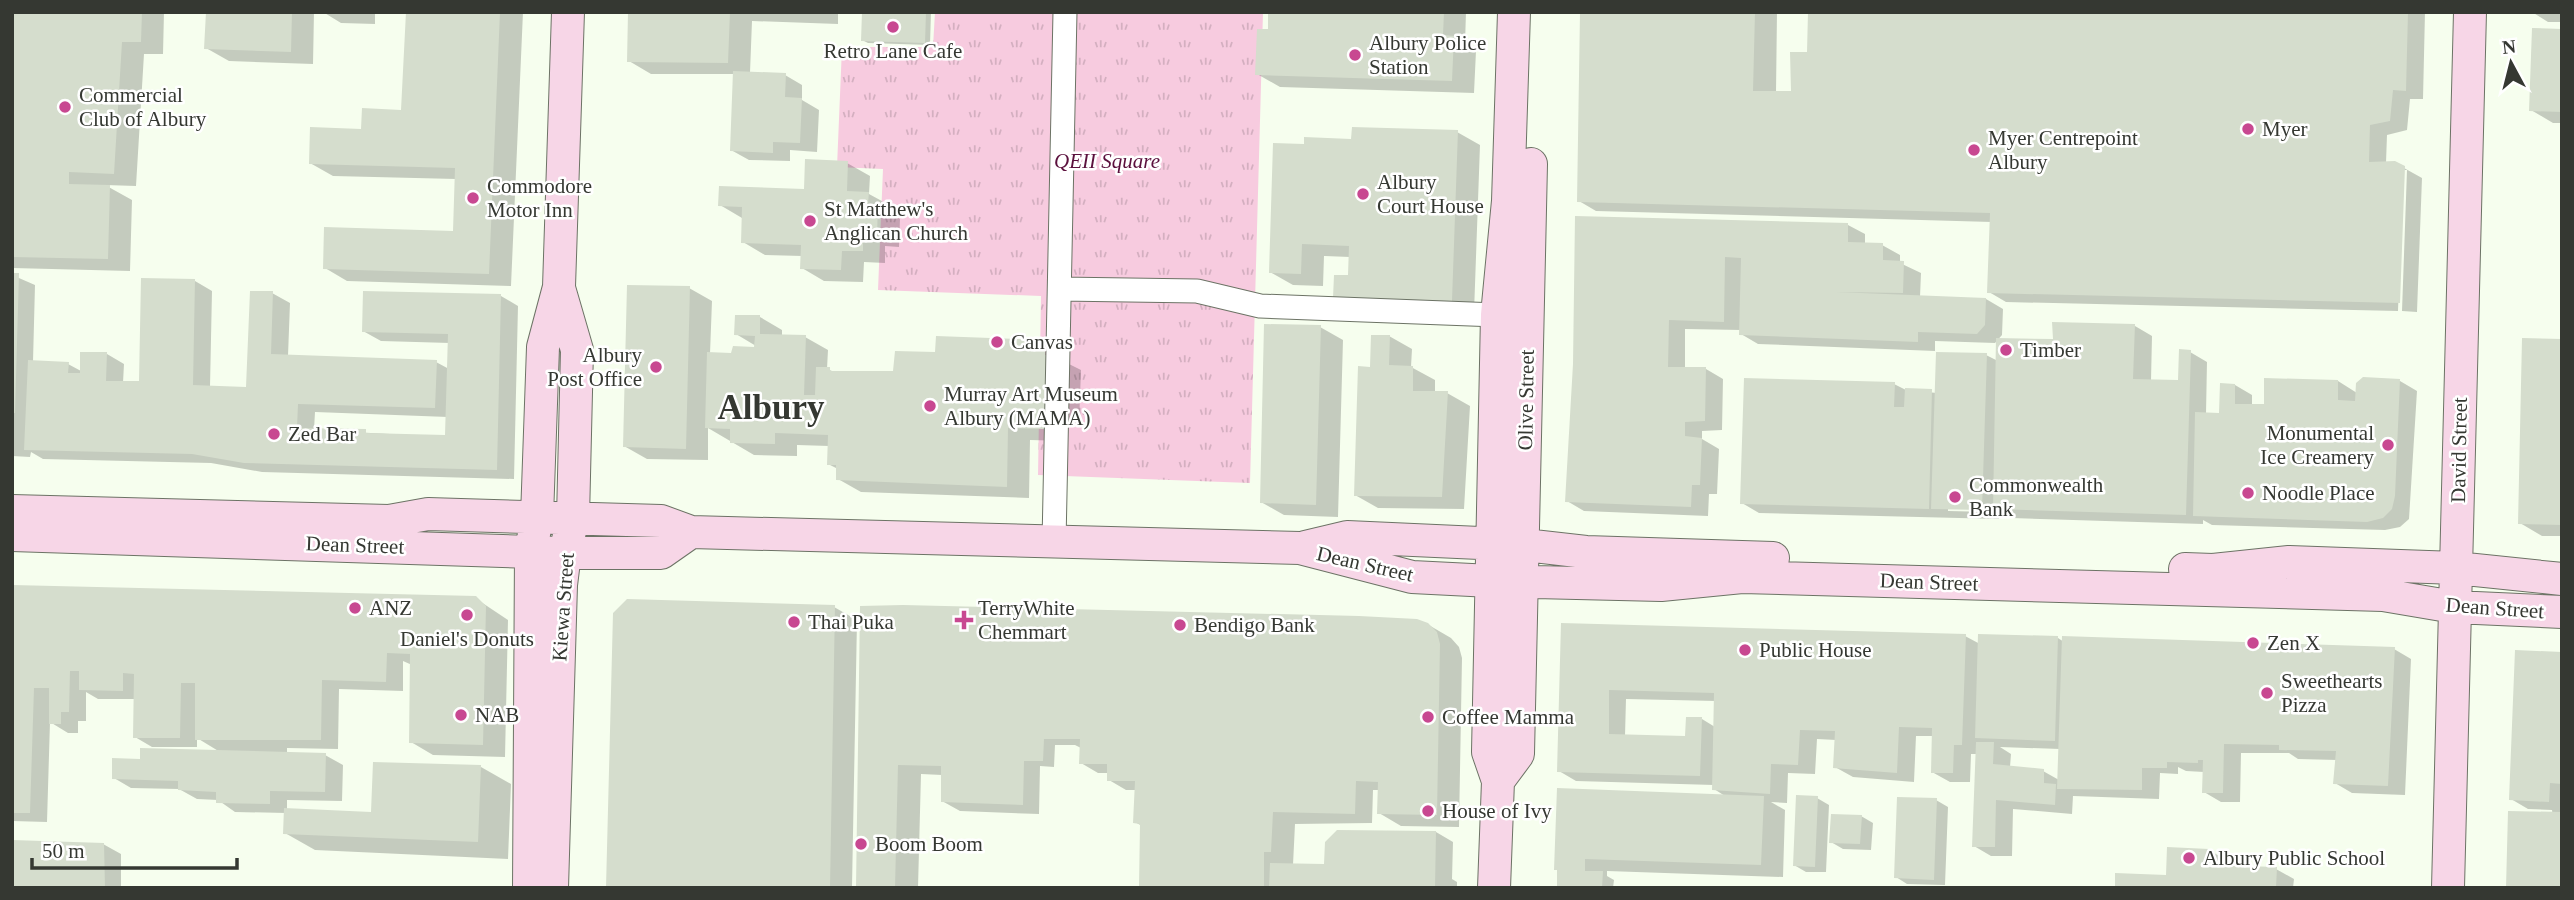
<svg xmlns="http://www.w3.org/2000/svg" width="2574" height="900" viewBox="0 0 2574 900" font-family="'Times New Roman',serif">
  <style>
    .park { fill: url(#park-tufts) }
    .shadow { fill: #0003; fill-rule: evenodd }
    .building { fill: #d5ddcd }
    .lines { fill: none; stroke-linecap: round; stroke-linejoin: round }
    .street-casing { stroke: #6c7365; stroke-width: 25 }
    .secondary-casing { stroke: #6c7365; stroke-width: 34 }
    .street { stroke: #fff; stroke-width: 23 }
    .secondary { stroke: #f7d6e7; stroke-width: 32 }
    .poi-dot { fill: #c84891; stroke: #fff; stroke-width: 2.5 }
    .labels { text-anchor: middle; stroke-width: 5; stroke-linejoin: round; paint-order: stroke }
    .poi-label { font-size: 21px; fill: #353832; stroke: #fff; text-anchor: start }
    .park-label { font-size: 21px; font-style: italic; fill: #5b103d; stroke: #fff }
    .street-label { font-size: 21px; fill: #353832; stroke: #fff }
    .town-label { font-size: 35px; font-weight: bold; fill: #353832; stroke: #fff }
  </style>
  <defs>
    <pattern id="park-tufts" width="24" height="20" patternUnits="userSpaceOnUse" patternTransform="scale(1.75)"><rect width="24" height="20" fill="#f7cbdf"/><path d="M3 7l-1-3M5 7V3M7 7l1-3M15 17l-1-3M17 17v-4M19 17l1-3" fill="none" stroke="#d4afc0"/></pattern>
  </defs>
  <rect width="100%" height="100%" fill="#f6feee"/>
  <!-- park -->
  <path class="park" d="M935,12H1263L1250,483L1038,475L1041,296L878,290L883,169L837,167L842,47H933Z"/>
  <!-- shadow -->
  <path class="shadow" d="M12,12H164L163,54H144L136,186L105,185L132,200L130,271L12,268Z
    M207,12H314L313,64L229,61L206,48Z
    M323,12H375V24L341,23Z
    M408,12H523L511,286L347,281L325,268L455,233L456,179L333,176L310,163L362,131L403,111Z
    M630,12H838V24L752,21L750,73L785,75L802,85V100L819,110L817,152L790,150V161L749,160L731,150L735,74H651L629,61Z
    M863,12H931L930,45L868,43L862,40Z
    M1270,12H1466L1465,44L1476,51L1474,93L1280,87L1257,74L1269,31Z
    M1582,12H1777L1776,93H1792L1809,54L1810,12H2425L2423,99H2410L2407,130L2387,135L2386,163H2395L2422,178L2417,312L2402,311L2407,170H2403L2398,311L2006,302L1989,292L1992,222L1596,211L1579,201Z
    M2532,12H2562V22H2548Z
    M2562,31V123H2553L2531,110Z
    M1457,132L1480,145L1474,313L1357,309L1349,277L1350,257L1324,256L1323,286L1293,285L1270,272L1305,146Z
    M847,163L870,176L869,194L891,206L890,213L900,219L899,247L885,246V263L864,262L863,282L824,281L802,268V256L765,255L743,242L742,218L720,205L805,191Z
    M1576,218L1848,225L1865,234V244L1882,245L1900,255V263L1921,273L1920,297L1986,299L2003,309L2002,335L1995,343L1935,341V351L1758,344L1741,334V330L1685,329V369H1706L1723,379L1722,430L1702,431V439L1719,449L1717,494H1709L1708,516L1584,511L1567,501L1575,364Z
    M12,275L35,285L33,362L68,364L81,371L107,354L124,364L123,383H141L195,281L212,291L210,387L248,388L272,293L290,303L288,356L436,362L449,369L450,343L381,341L363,331L365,292L501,296L518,306L514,479L262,472L211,463L43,459L31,452L30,457L12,456ZM315,412L448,417L447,437L314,430Z
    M689,288L712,301L710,354H733L761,349L736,334L760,317L782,330V336L805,337L828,350L827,369L837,373H894L936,354L1045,342L1067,355V363L1081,370L1079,424H1066V441L1030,440L1029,498L861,492L838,479V469L828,464L829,446L797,445V456L754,455L708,428V460L647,459L624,446Z
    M2135,326L2152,336L2151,381L2180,382L2190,352L2207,362L2206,414H2221L2235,385L2252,395V406H2265L2338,381L2357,393L2363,379L2400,381L2417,391L2409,519L2400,527L2385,530L2212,525L2203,520V524L2012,518L1999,511V519L1759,513L1742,503L1894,384L1906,390L1937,393L1986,355L1998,361L2054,341ZM1948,508H1991V512L1948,511Z
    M1320,327L1343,340L1338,517L1284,515L1261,502Z
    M1389,336L1412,349L1411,367L1435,380V393H1447L1470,406L1464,509L1378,508L1355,495L1371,369Z
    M2562,341V536H2542L2520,523Z
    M12,587L475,598L508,620L505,757L433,755L411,742L412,665L403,661V691L339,689L338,749L287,748V754L325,755L343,765L342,801L287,800V810L372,813L481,767L511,784L508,859L315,850L285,833L286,813L235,812L218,800L197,799L179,789L131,788L114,778L141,761L220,752L197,738V747H152L135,737V699H98L86,692V721H78V733H68L50,722L47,822L12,821Z
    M834,607L857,620L852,888H608Z
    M862,607L1427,624L1451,638L1459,647L1462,658L1459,827L1401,826L1379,813L1380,790H1373L1372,823L1295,824L1293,865L1331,866L1338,831L1436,832L1453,842L1452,879L1457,882V888H1141L1142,826L1135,822L1136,790H1126L1109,780V773H1098L1081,763V748L1075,745H1055L1054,767L1040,766L1039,814L960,811L942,801V775L921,774L918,888H857Z
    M1563,625L1965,636L1980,644L2058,638L2064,642L2394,649L2411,659L2405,795L2352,793L2335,783L2337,760L2298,759L2289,753H2241L2240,802H2221L2204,792V772L2186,771L2178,767V774L2160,773L2159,799L2073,796L2072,814L2013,809L2012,856H1991L1974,846L1977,754H1971L1970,782H1950L1932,772L1934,736H1916L1914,782L1853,777L1835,767L1836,740L1817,739L1815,774L1788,773L1787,803L1771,802L1785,810L1783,877L1607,871V876L1614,880L1613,888H1559V872L1556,869L1725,796L1714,789V785L1576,781L1559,771ZM1626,699L1716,701L1715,727L1702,719L1687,738L1625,736ZM2000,747L2060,749L2059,780L2043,771L2010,767L2011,754Z
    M2562,653V888L2552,810L2528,809L2511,799Z
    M1817,798L1829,805L1826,872H1806L1794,865Z
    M1936,800L1948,807L1945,885L1907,884L1896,877Z
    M1861,816L1873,823L1871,850L1843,849L1831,842Z
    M103,844L121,854V888H12Z
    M2209,850L2226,860V867L2276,869L2294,879L2293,888H2116L2168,877Z"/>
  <!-- building -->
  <path class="building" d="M12,12H142L141,42H122L114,174L69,172V184L110,185L108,259L12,257Z
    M206,12H292L291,52L204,49Z
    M406,12H500L489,274L323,269L324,227L453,231L455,168L309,164L310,127L361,129L362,108L401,110Z
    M628,12H730L728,63L627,62Z
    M862,12H926L925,43L861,41Z
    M1268,12H1444L1443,35L1454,36L1452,81L1255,75L1257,29H1268Z
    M1580,12H1755L1753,91H1791L1790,52H1807L1808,12H2408L2406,91L2393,90L2390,121L2370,125L2369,162L2395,161L2405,166L2400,303L1987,293L1990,213L1577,202Z
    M2532,28L2562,29V112L2529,111Z
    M733,71L786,73L785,97L802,98L800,143L773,142V153L730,151Z
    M1352,127L1458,130L1452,301L1333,298L1334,275H1348L1349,246L1302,244L1301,274L1269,273L1273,143L1304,144V137L1351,139Z
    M805,159L848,161L847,191L869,192L868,204H878L877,235H863V251H842L841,270L800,269L801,245L741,243L742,207L718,206L719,186L804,189Z
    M1575,216L1848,223V242L1883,243V260L1904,261L1903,293L1836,292L1986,298L1985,325L1977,334L1918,332V342L1739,335L1741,258L1725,257L1724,322L1669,320L1668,367H1706L1705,421L1685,422V436L1702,438L1700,485H1692L1691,507L1565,502L1573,364Z
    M12,273H19L15,413H12Z
    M141,278L195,279L193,385L246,387L250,291H273L271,354L437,360L435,408L298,404L297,428L366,429V433L445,435L448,334L362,332L363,291L501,294L497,470L244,463L192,454L24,450L28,360L69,362L68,373H80V352H107L106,381H139Z
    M627,285L690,286L686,449L623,447Z
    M735,315H760V334L806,335L804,395H815L816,367H830V371H893L895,351L935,352L936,336L1046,340L1045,355L1059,356L1057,412H1044V429L1008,428L1007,487L836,480V465H827L828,435L775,433V444L730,443V429L705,428L707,352L731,353L733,346L754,347L755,336L734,335Z
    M2052,322L2135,324L2133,379L2178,380L2179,349L2191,350L2186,515L1993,509L1996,338L2053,339Z
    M1264,324L1321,325L1316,505L1260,503Z
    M1371,335H1390L1389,365L1413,366V391H1448L1442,497L1354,496L1358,366L1370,367Z
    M2522,338L2562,339V525L2518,524Z
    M1936,352L1987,353L1982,510L1931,509Z
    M2363,377L2400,379L2395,496L2392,509L2383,518L2367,522L2193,516L2195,412L2219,413L2220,383L2235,384V404H2264V378L2338,380V400L2355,401L2356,383Z
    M1744,378L1895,382L1894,407H1904L1905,388L1932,389L1929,509L1740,504Z
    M12,585L476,596L486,606L483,745L409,743L410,654L387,653L386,682L322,680L321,740H195V683H181L180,738H133L134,674L123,673V691L79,690V671H70L69,712H61V724H49V688H34L30,813H12Z
    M627,599L835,605L830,888H606L613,613Z
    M903,605L1359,616L1417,619L1428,623L1437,632L1440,644L1437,815L1377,814L1378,782L1356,781L1355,814L1273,812L1271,852H1264V888H1139L1140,824L1133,823L1135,781H1107V764H1079L1080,739H1044L1043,761H1024L1023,805L941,802V766L898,765L895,888H856L860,606Z
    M1561,623L1966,634L1962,745H1954L1953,773H1931L1932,728L1899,727L1897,773L1833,768L1835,731L1800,730L1798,765L1771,764L1770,794L1712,790L1714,693L1609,690V734L1685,736L1686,717H1702L1700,776L1557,772Z
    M1978,634L2058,636L2055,741L1975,738Z
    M2062,636L2395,647L2388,786L2333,784L2336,751L2279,750V745L2224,744L2223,793H2202L2203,760H2198V763L2167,762V768H2142V790L2057,789Z
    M2515,650L2562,652V784L2550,783L2549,802L2509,800Z
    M1976,742H1994L1993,764L2044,769V783L2056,784L2055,805L1996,800L1995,847H1972Z
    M140,748L326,753L325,792L270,791V804L216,803V792L178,790V781L112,779V758L140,759Z
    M373,762L481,765L478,842L283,834L284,808L371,812Z
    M1557,788L1764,796L1761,865L1585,859V871H1603L1602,888H1557V870H1554Z
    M1796,795L1818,796L1815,867L1793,866Z
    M1897,797L1937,798L1934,880L1894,878Z
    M2508,811L2562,812V888H2506Z
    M1831,814L1862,815L1860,844L1829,843Z
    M1337,830L1436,831L1435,888H1269L1270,863L1324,864L1325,842Z
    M12,840L104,843L105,888H12Z
    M2167,847L2209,849V865L2277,867L2276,888H2115V873L2166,875Z"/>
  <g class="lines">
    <defs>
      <path id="street" d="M1060,289L1197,291L1260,306L1497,315
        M1054,542L1065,12"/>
      <path id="secondary" d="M12,511L389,521L428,514L661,521L691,532L1300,548L1412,577L1491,581L1661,585L1742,577L2383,595L2454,607L2562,612
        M12,535L565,553H661L691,532
        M1305,547L1347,537L1524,545L1586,552L1773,558
        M2185,569L2213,570L2289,562L2456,568L2562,579
        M1498,781L1518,754L1531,164
        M529,888L531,551L537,517L543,347L559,287L568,12
        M552,888L561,585L565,553L573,518L577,350L559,288
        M1494,888L1498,781L1488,752L1497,315L1508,201L1514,12
        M2448,888L2470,12"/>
    </defs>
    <!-- street casing -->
    <use href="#street" class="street-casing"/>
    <!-- secondary casing -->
    <use href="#secondary" class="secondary-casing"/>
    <!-- street -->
    <use href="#street" class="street"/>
    <!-- secondary -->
    <use href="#secondary" class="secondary"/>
  </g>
  <!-- markers -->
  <g class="poi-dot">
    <circle cx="893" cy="27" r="7"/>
    <circle cx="1355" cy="55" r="7"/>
    <circle cx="65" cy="107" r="7"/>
    <circle cx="2248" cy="129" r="7"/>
    <circle cx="1974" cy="150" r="7"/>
    <circle cx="1363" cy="194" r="7"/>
    <circle cx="473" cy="198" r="7"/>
    <circle cx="810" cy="221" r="7"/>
    <circle cx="997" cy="342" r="7"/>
    <circle cx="2006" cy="350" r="7"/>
    <circle cx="656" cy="367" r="7"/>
    <circle cx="930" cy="406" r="7"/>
    <circle cx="274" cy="434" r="7"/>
    <circle cx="2388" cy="445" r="7"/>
    <circle cx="2248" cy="493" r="7"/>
    <circle cx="1955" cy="497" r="7"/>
    <circle cx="355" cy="608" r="7"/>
    <circle cx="467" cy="615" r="7"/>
    <path d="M960.5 609.5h7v7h7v7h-7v7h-7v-7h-7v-7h7z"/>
    <circle cx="794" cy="622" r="7"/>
    <circle cx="1180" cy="625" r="7"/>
    <circle cx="2253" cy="643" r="7"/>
    <circle cx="1745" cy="650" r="7"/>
    <circle cx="2267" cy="693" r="7"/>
    <circle cx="461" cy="715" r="7"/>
    <circle cx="1428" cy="717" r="7"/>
    <circle cx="1428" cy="811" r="7"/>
    <circle cx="861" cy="844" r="7"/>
    <circle cx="2189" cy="858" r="7"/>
  </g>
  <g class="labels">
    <!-- poi labels -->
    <g class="poi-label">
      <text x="1369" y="50">Albury Police<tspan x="1369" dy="24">Station</tspan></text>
      <text x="893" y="58" text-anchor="middle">Retro Lane Cafe</text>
      <text x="79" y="102">Commercial<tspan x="79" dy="24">Club of Albury</tspan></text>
      <text x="2262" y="136">Myer</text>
      <text x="1988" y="145">Myer Centrepoint<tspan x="1988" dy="24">Albury</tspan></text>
      <text x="1377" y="189">Albury<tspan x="1377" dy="24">Court House</tspan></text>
      <text x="487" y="193">Commodore<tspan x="487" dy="24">Motor Inn</tspan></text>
      <text x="824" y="216">St Matthew's<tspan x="824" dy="24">Anglican Church</tspan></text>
      <text x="1011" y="349">Canvas</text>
      <text x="2020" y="357">Timber</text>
      <text x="642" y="362" text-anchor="end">Albury<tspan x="642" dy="24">Post Office</tspan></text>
      <text x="944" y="401">Murray Art Museum<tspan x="944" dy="24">Albury (MAMA)</tspan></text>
      <text x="2374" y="440" text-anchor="end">Monumental<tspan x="2374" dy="24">Ice Creamery</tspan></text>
      <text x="288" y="441">Zed Bar</text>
      <text x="1969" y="492">Commonwealth<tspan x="1969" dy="24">Bank</tspan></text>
      <text x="2262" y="500">Noodle Place</text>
      <text x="369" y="615">ANZ</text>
      <text x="978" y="615">TerryWhite<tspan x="978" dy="24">Chemmart</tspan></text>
      <text x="808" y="629">Thai Puka</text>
      <text x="1194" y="632">Bendigo Bank</text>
      <text x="467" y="646" text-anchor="middle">Daniel's Donuts</text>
      <text x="2267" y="650">Zen X</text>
      <text x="1759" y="657">Public House</text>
      <text x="2281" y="688">Sweethearts<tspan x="2281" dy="24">Pizza</tspan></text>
      <text x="475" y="722">NAB</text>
      <text x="1442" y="724">Coffee Mamma</text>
      <text x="1442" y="818">House of Ivy</text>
      <text x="875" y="851">Boom Boom</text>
      <text x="2203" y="865">Albury Public School</text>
    </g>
    <!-- park labels -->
    <g class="park-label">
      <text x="1107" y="168">QEII Square</text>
    </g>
    <!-- street labels -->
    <g class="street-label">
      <text transform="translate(1526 400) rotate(-89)" y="7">Olive Street</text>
      <text transform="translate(2459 450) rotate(-89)" y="7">David Street</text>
      <text transform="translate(355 545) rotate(2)" y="7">Dean Street</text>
      <text transform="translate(1365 564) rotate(13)" y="7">Dean Street</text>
      <text transform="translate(1929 582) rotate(2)" y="7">Dean Street</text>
      <text transform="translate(563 607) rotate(-86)" y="7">Kiewa Street</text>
      <text transform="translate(2495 608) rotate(4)" y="7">Dean Street</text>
    </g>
    <!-- town labels -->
    <g class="town-label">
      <text x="771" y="419">Albury</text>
    </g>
  </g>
  <!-- border -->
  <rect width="2574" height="900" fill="none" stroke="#353832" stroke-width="28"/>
  <!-- north arrow -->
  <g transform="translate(2511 63) rotate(353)" stroke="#ffffff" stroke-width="5" paint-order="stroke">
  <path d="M0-5L12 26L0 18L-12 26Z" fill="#353832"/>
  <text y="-10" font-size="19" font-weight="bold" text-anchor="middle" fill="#353832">N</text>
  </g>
  <!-- scale -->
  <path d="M32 858v10h205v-10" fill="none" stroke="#353832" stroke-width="3.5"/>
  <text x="42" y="858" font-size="21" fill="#353832" stroke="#ffffff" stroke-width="5" paint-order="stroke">50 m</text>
</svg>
